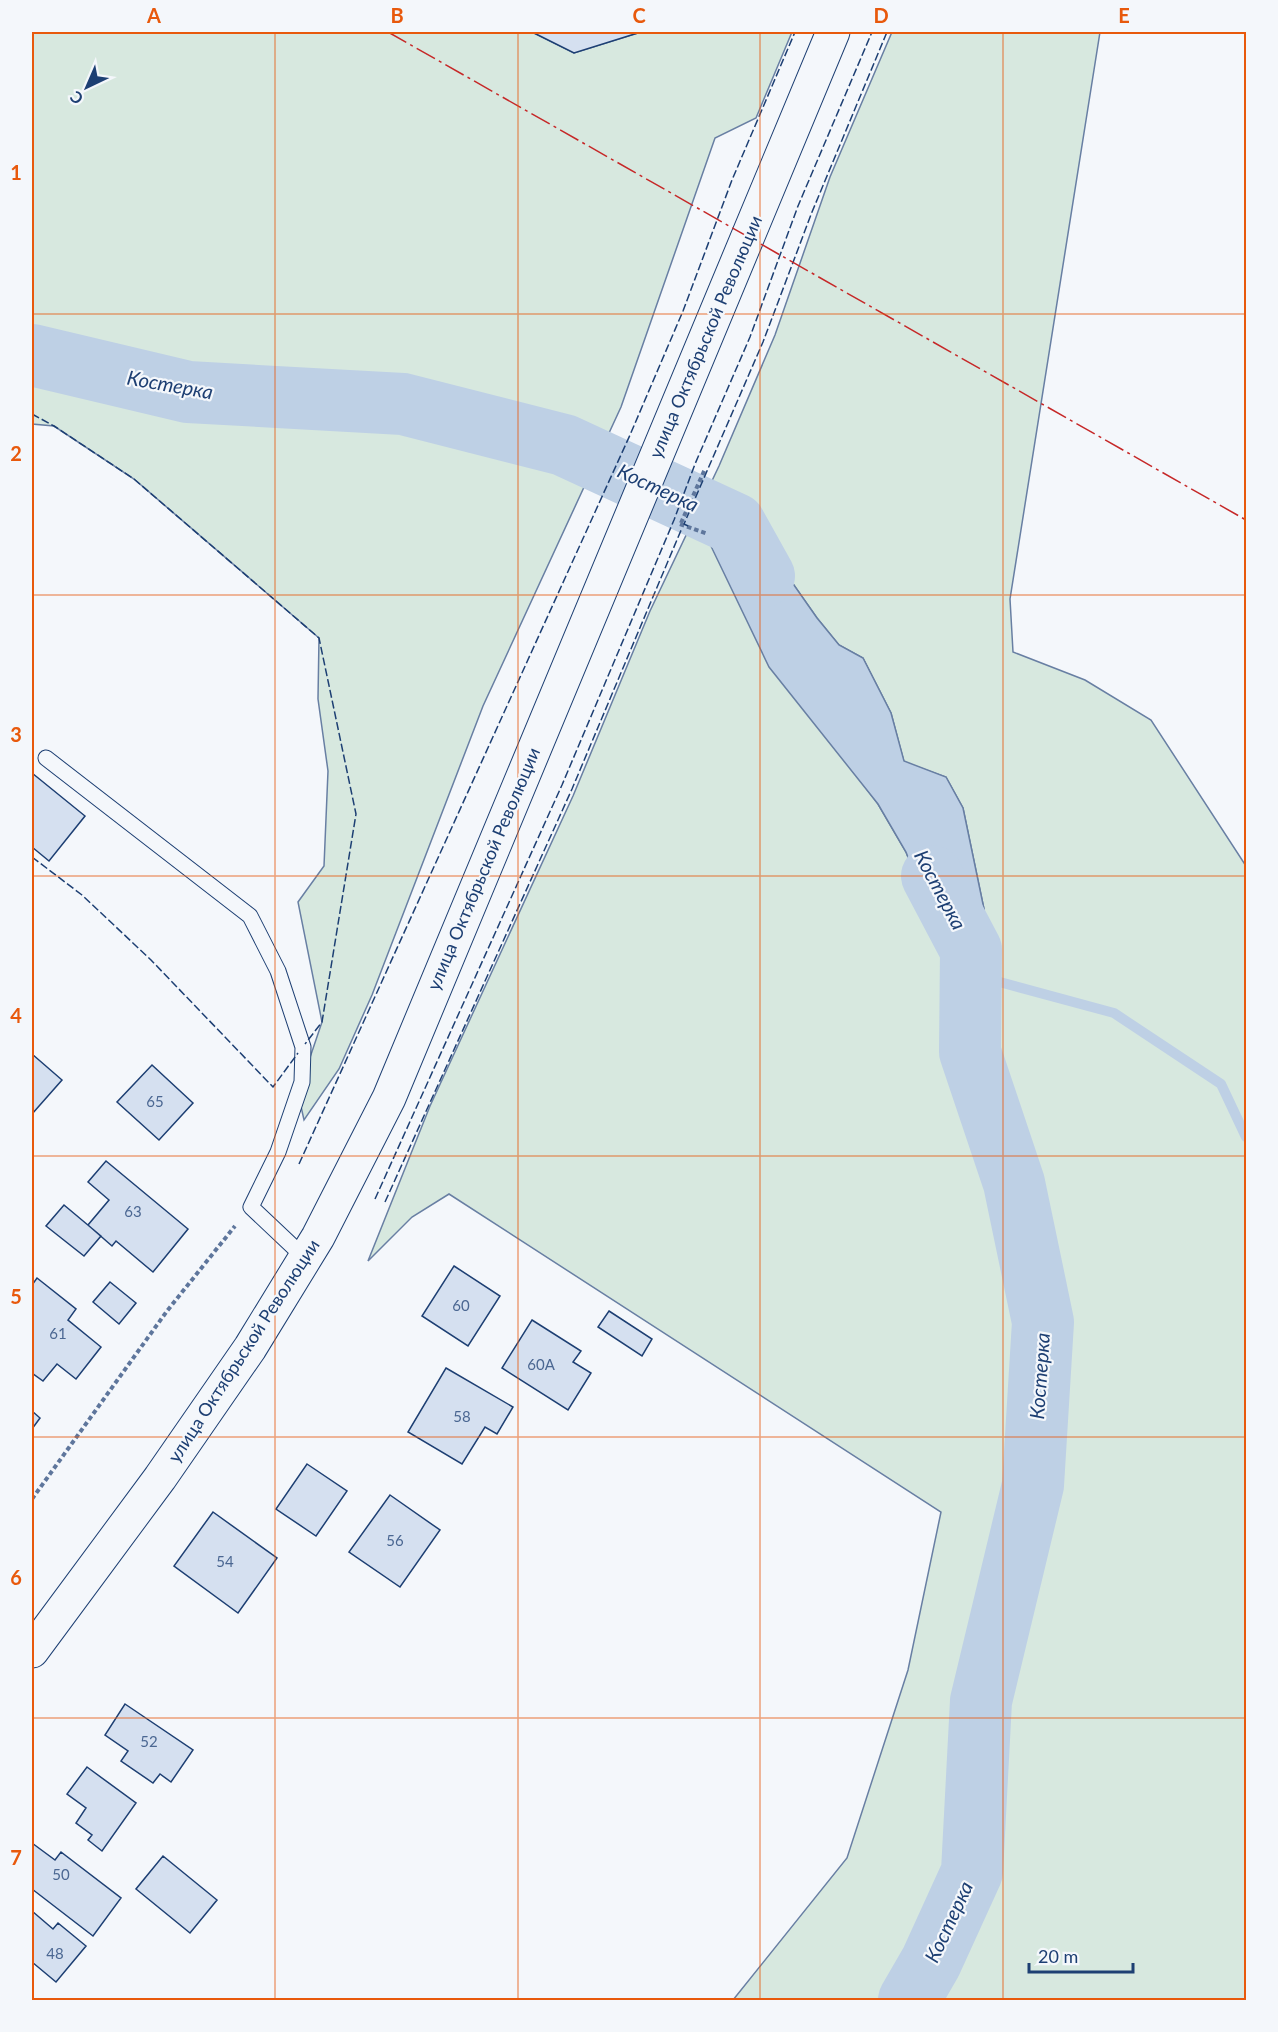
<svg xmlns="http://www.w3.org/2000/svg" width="1278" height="2032" viewBox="0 0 1278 2032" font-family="Lato,sans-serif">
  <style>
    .green { fill: #d7e8df; stroke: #687fa3; stroke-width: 1.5; fill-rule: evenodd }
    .water { fill: #bed0e5; stroke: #687fa3; stroke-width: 1.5 }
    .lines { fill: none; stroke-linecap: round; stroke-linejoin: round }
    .stream { stroke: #bed0e5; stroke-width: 10 }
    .river { stroke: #bed0e5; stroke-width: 62 }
    .building { fill: #d5e0f0; stroke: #1d3f73; stroke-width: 1.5 }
    .service-casing { stroke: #1d3f73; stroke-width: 17 }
    .primary-casing { stroke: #1d3f73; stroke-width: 35 }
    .path { stroke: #5e769c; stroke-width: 4; stroke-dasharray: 4.5 3; stroke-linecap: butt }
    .service { stroke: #f4f7fb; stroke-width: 15 }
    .primary { stroke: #f4f7fb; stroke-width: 33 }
    .fence { stroke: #1d3f73; stroke-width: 1.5; stroke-dasharray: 8 3; stroke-linecap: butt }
    .power { stroke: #c62828; stroke-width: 1.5; stroke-dasharray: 21 4.5 3 4.5; stroke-linecap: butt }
    .grid { fill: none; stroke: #e8590c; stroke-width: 1.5; stroke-opacity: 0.55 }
    .labels { text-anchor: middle; stroke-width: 4.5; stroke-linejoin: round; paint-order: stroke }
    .number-label { font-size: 15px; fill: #4b6792 }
    .street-label { font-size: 18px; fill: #1d3f73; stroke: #f4f7fb }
    .water-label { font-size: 20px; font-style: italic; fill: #1d3f73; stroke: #f4f7fb }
    .neatline { fill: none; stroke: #e8590c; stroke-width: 2 }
    .grid-label { font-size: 20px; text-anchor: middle; font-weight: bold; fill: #e8590c }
  </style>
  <rect width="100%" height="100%" fill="#f4f7fb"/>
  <!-- green -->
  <path class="green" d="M32,32H532L574,53L641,32H792L756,118L715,138L621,407L483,706L372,995L339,1069L304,1120L298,1093L322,1022L298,902L324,866L328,771L318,699L319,638L134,479L54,426L32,424Z
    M892,32H1100L1010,599L1013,652L1085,680L1151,720L1246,866V2000H733L847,1858L908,1670L941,1512L449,1194L412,1217L368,1261L430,1106L573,796L650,611L719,466L775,335L830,177ZM716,495L742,511L817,618L839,645L863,658L891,713L904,762L946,777L963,808L984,909L925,901L906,852L878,804L842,756L708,534Z"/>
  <!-- water -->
  <path class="water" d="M715,495L742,511L817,618L839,645L863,658L891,713L904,761L946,777L963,808L984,909L971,950L957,942L925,901L906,852L878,804L769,667L708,540Z"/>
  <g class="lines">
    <!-- stream -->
    <path class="stream" d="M970,974L1114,1013L1221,1084L1246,1137"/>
    <!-- river -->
    <path class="river" d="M32,355L188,392L403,404L564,445L735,524L764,576
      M909,2000L931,1962L972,1872L981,1701L1033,1485L1043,1322L1014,1183L970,1052L971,950L932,876"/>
  </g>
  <!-- building -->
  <path class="building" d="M532,32H641L574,53Z
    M32,773L85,816L49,861L32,847Z
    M32,1054L62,1080L32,1114Z
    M152,1065L193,1103L159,1140L117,1102Z
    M106,1161L188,1229L153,1272L116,1241L112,1246L88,1225L109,1200L88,1182Z
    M64,1205L101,1236L84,1256L46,1226Z
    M454,1266L500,1296L468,1346L422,1316Z
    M37,1278L76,1309L68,1320L101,1347L76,1379L57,1364L43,1381L32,1373V1285Z
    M110,1282L136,1303L119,1324L93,1302Z
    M609,1311L652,1339L642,1356L598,1327Z
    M532,1320L581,1351L573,1362L591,1373L568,1410L502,1368Z
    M446,1368L513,1407L497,1434L485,1427L462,1464L408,1432Z
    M32,1411L40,1418L32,1429Z
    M307,1464L347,1491L316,1536L276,1509Z
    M390,1495L440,1530L400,1587L349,1552Z
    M213,1512L277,1558L238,1613L174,1566Z
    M125,1704L193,1750L171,1782L160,1774L153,1783L121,1761L128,1751L105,1735Z
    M87,1767L136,1803L102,1851L88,1840L92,1835L76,1823L86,1808L67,1794Z
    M32,1843L55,1860L61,1852L121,1898L93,1936L32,1889Z
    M163,1856L217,1900L190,1933L136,1889Z
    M32,1911L53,1929L58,1923L86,1946L56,1982L32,1962Z"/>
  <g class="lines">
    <defs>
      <path id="service" d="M46,758L250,916L278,971L303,1047L302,1082L278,1152L251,1207L305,1258"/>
      <path id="primary" d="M32,1651L160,1478L250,1348L318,1237L389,1098L833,32"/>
    </defs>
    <!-- service casing -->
    <use href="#service" class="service-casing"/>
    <!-- primary casing -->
    <use href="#primary" class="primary-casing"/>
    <!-- path -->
    <path class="path" d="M681,523L705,469
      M680,524L708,534
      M32,1499L167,1311L235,1226"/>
    <!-- service -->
    <use href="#service" class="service"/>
    <!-- primary -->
    <use href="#primary" class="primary"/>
    <!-- fence -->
    <path class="fence" d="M32,414L54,426L134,479L319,638L356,814L322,1022L305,1044
      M688,526L684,524L763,342L812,212L887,32
      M32,857L82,895L151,960L273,1087L298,1053
      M299,1164L630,435L683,311L732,180L795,32
      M375,1199L562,785L674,520L695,464L750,337L798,206L872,32
      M385,1202L572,789L682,528"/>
    <!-- power -->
    <path class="power" d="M388,32L1246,520"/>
  </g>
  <!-- grid -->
  <path class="grid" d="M275,32V2000M518,32V2000M760,32V2000M1003,32V2000M32,314H1246M32,595H1246M32,876H1246M32,1156H1246M32,1437H1246M32,1718H1246"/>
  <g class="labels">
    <!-- number labels -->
    <g class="number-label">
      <text x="155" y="1107">65</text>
      <text x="133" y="1217">63</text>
      <text x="461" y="1311">60</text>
      <text x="58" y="1339">61</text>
      <text x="541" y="1370">60А</text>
      <text x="462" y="1422">58</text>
      <text x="395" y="1546">56</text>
      <text x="225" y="1567">54</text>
      <text x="149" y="1747">52</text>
      <text x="61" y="1880">50</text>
      <text x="55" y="1959">48</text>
    </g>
    <!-- street labels -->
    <g class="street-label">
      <text transform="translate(706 337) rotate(-67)" y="6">улица Октябрьской Революции</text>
      <text transform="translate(484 869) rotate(-67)" y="6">улица Октябрьской Революции</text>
      <text transform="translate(244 1351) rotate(-57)" y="6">улица Октябрьской Революции</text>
    </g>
    <!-- water labels -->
    <g class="water-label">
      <text transform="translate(170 385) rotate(10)" y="7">Костерка</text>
      <text transform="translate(658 488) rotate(25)" y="7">Костерка</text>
      <text transform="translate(940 890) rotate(62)" y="7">Костерка</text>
      <text transform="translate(1040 1376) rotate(-86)" y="7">Костерка</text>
      <text transform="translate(949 1922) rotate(-65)" y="7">Костерка</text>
    </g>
  </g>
  <!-- border -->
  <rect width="1278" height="2032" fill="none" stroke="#f4f7fb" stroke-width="66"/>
  <!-- north arrow -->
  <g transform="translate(87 87) rotate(224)" stroke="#f4f7fb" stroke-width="4.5" paint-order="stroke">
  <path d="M0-4.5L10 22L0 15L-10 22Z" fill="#1d3f73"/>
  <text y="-9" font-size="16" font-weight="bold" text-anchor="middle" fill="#1d3f73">С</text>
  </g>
  <!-- scale -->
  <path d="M1029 1963v9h104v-9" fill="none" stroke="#1d3f73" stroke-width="3"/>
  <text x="1038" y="1963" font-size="18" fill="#1d3f73" stroke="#f4f7fb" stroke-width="4.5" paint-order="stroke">20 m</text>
  <rect x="33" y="33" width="1212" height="1966" class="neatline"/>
  <g class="grid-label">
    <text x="154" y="23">A</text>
    <text x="397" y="23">B</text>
    <text x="639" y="23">C</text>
    <text x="881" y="23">D</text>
    <text x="1124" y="23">E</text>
    <text x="16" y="180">1</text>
    <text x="16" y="461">2</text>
    <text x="16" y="742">3</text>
    <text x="16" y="1023">4</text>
    <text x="16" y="1304">5</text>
    <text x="16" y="1585">6</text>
    <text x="16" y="1865">7</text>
  </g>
</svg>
